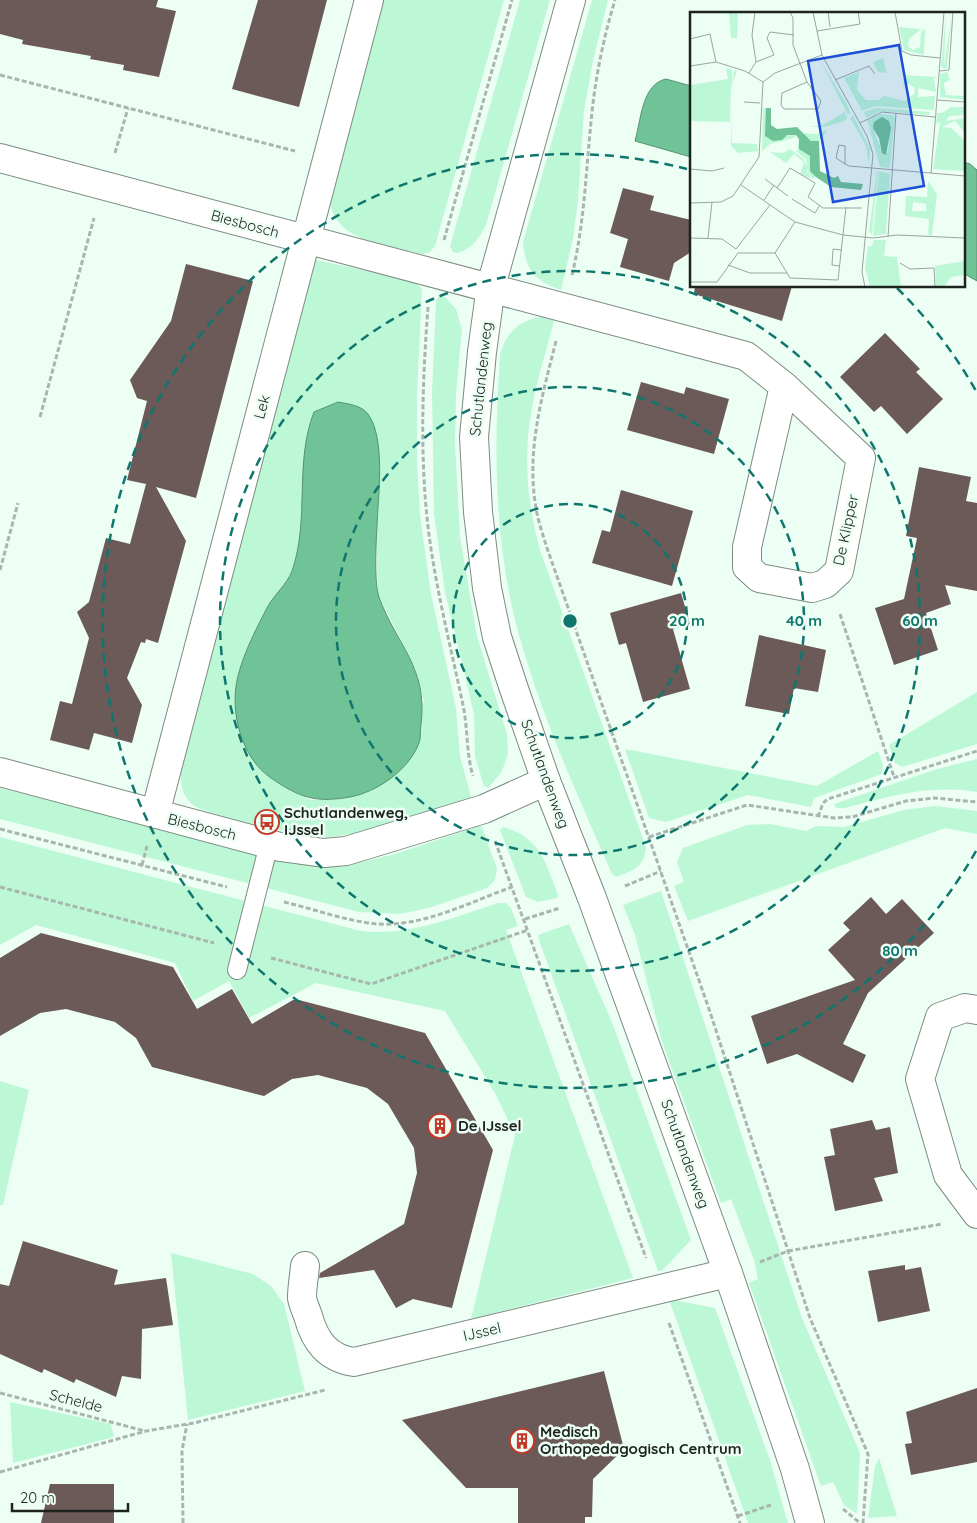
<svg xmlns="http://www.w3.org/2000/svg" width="977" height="1523" viewBox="0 0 977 1523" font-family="Quicksand,sans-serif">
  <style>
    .green { fill: #bdf8d6; fill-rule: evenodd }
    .water { fill: #6fc396; stroke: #569372 }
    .building { fill: #6b5a57 }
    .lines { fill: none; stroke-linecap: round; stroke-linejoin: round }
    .service-casing { stroke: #7c8b82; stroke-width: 20 }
    .minor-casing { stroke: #7c8b82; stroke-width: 30 }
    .tertiary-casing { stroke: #7c8b82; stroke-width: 30 }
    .path { stroke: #a8b6ae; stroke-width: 3; stroke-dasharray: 5 2.5; stroke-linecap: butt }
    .service { stroke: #fff; stroke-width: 18 }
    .minor { stroke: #fff; stroke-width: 28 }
    .tertiary { stroke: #fff; stroke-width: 28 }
    .ring { fill: none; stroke: #0f766e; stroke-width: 2.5; stroke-dasharray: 9 6 }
    .labels { text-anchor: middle; stroke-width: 5; stroke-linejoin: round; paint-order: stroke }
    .street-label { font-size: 15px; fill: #1d231f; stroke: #edfef4 }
    .poi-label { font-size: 15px; font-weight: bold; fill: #1d231f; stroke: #edfef4; text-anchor: start }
    .inset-road { fill: none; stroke: #9aa69f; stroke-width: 1 }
    .view { fill: #1d4ed8; fill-opacity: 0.15; stroke: #1d4ed8; stroke-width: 2.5 }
    .inset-edge { fill: none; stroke: #1d231f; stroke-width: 2.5 }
    .centre { fill: #0f766e; stroke: #edfef4; stroke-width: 2.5 }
    .ring-label { font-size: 15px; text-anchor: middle; font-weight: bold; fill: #0f766e; stroke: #edfef4; stroke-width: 5; stroke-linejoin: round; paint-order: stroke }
  </style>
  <rect width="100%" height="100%" fill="#edfef4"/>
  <!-- green -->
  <path class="green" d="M381,0H504L435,246L430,252L423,254C390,245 336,243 330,202Z
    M520,0H550L486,225C480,237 471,251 456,253L453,252L450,246Z
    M592,0H608L593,61L584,111L578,201L573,239L561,290C534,280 526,271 523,242Z
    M316,260L414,281L422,289L417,393V462L420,515L431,594L456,708L460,756L471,797C463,806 440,808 429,812C396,822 363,834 329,837C311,839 207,815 193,805C181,795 180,781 181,767ZM338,402L379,481L376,537L378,594L416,670L424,702L333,800H311L290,791L269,604C277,594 286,584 291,572C311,524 294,464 314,412Z
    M440,296L445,297L456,309L462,329L456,394L455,443L460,537L477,636L507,734L508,753L505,763L501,773L488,788L484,786L475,757L474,714L445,592L434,514L432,391L436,300Z
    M549,316L555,317C547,349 536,382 531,414C523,461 528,505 540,550L646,847C644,868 634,870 616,877L612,874C580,801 547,729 524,652C494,557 493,454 500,355C507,329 522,318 549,316Z
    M977,692V744L902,767L895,763L889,745Z
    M625,749L817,786L878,751L883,765L882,774L814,798L811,807L748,795L666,822L649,818Z
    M977,759V792C931,784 889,796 845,808H836L834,804L937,769Z
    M0,788L305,865L342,867L395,854L479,826L482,827L497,869L495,880L487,888L432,907L400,914L359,912L0,819Z
    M935,806L977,811V834L945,828L688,921L674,886L684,882L677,862L683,848L747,825L770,824L806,831L816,826L844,827L904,810Z
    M503,827C540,837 546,863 558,895L557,898L538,902L526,897L500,830Z
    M0,837L361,931C410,936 452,918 498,903H506L511,908L518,926L506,930L633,1278L471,1319L515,1135L495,1093L445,1011L316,983L249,1018L229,981L193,1001L175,963L36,925L0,945Z
    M661,891L802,1318L860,1453L857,1514L844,1505L833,1482L821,1486L749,1283L758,1279L754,1260L731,1199L721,1203L662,1042L635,935L623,905Z
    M569,924L614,1027L691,1240L662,1271H658L539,940L538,935Z
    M0,1081L29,1090L3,1205H0Z
    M171,1253L253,1274L271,1286L284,1304L305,1391L188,1420Z
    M674,1300L715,1308L770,1460L788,1523H748L670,1302Z
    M10,1402L111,1424L114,1437L13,1463Z
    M879,1458L897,1516L868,1518L875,1466Z"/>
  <!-- water -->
  <path class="water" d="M666,79L691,86V157L635,141C641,120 642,84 666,79Z
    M963,162L970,164L977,170V281L963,273Z
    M338,402C348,404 361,405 368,414C386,439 378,496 377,526C376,542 374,583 379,597C397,646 428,667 421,724C420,730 421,738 419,743C409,770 377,792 350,797C315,803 300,798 271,778C241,758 229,710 238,676C244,652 257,627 268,606C275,594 287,584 292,571C310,519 294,463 314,412Z"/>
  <!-- building -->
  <path class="building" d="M0,0H158L156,7L176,11L159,77L123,70L124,65L90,59L91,56L22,44L23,40L0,34Z
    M258,0H327L299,107L232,89Z
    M623,188L654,196L650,210L691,220V252L674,263L669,281L620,267L628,239L610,233Z
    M186,264L253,281L196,498L156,487L186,541L158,643L146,639L145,643L141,642L127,678L142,705L132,743L94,733L89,750L50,740L60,701L72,704L89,638L77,612L89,602L106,538L130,544L146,484L127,480L147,401L137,398L130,380L171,321Z
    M695,286H792L782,321L694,294Z
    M885,333L920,369L916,372L943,399L907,434L881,406L874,412L840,377Z
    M641,382L684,394L686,387L729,399L714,454L627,430Z
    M919,467L971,477L966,501L977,503V591L945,585L951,604L926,613L938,650L894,665L875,608L904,599L917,538L906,536Z
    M621,490L693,511L672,586L592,563L602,530L610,532Z
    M681,593L690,624L673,629L690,689L643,702L626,643L619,645L610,613Z
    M759,635L826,650L818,692L794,688L789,714L745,706Z
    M871,897L886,914L902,899L934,933L868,993L843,1044L866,1055L853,1083L797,1054L767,1064L751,1016L855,980L828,950L850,930L843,923Z
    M41,933L173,967L197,1009L232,989L252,1024L293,1000H299L425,1033L493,1150L452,1308L413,1299L396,1308L374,1270L319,1278L320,1273L404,1224L417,1173L414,1148L388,1104L367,1088L318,1075L292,1079L264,1096L152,1067L136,1038L115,1022L66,1009L40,1013L0,1036V958Z
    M872,1120L876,1130L890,1127L898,1173L874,1178L883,1201L835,1211L824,1157L835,1155L830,1129Z
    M23,1241L118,1270L114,1285L166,1278L173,1325L142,1329L141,1379L122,1376L116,1397L76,1379L74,1383L44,1369L42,1373L0,1354V1284L9,1286Z
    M905,1265V1270L921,1267L930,1311L878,1322L868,1271Z
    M604,1371L624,1449L593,1479L592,1517H585V1523H518V1488H466L402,1420Z
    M977,1388V1462L911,1475L905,1444L912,1443L906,1412Z
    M50,1484H114V1523H41Z"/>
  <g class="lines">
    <defs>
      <path id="service" d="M237,970L269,844"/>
      <path id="minor" d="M0,158L746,356L784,386L861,458L839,571L825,584L812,588L759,578L747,567V547L784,386
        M0,772L280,847L324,853L346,851L484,809L546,781
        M155,814L369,0
        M977,1010L965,1008L940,1017L920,1079L948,1175L977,1214
        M305,1266C304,1277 302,1287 302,1298C303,1304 306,1310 308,1316C315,1341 327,1358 354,1362L728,1273"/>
      <path id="tertiary" d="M571,0L491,286L482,352L474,437L478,512L487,588L497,637L513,686L546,781L592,898L728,1273L795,1469L810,1523"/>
    </defs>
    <!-- service casing -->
    <use href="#service" class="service-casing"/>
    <!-- minor casing -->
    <use href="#minor" class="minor-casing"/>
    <!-- tertiary casing -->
    <use href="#tertiary" class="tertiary-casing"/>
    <!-- path -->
    <path class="path" d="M0,75L295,151
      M115,153L128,108
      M444,240L512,0
      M572,275C585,221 586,167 592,112C596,74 604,36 615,0
      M428,307C422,387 419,469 431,549C439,601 452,653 463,705C468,728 466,753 473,776
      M556,341C542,397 526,450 536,508C538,521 543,535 547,548L708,1006L810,1318L868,1454L863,1523
      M40,417L94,218
      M0,570L18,503
      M840,614L894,777
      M818,817L823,803L828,799L977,751
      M0,829L227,887
      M649,837L747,805L834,818L852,817L906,801L934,798L977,802
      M495,841L646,1258
      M142,865L147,846
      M625,886L661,871
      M0,887L214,943
      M284,902C314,909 346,921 377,924C423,927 470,902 512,887
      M525,919L560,908
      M271,958L371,984L528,930
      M760,1262L788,1251L942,1224
      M669,1323L740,1523
      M0,1393L145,1431
      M0,1472L146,1431L194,1423L325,1390
      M843,1509L860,1523
      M738,1516L771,1505
      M183,1523L182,1451L187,1424"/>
    <!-- service -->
    <use href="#service" class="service"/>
    <!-- minor -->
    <use href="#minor" class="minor"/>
    <!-- tertiary -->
    <use href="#tertiary" class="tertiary"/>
  </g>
  <!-- distance rings -->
  <g class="ring">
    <circle cx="570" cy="621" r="117"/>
    <circle cx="570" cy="621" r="234"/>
    <circle cx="570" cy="621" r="350"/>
    <path d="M976 851A467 467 0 1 1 687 169M897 288A467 467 0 0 1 976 391"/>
  </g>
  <!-- icons -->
  <defs>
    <symbol id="bus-ring" viewBox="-11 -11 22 22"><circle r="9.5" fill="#edfef4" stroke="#c43828" stroke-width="1.5"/><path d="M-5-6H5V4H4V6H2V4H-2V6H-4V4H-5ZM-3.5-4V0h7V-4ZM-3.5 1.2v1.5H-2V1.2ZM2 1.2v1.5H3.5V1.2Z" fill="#c43828"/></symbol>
    <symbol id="building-ring" viewBox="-11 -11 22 22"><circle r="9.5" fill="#edfef4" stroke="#c43828" stroke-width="1.5"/><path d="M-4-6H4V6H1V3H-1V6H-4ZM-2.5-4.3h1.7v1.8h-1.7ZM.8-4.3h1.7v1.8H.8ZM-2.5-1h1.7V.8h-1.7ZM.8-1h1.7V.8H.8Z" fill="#c43828"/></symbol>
  </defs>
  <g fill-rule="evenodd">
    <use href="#bus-ring" x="253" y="808" width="28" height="28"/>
    <use href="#building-ring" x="426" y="1112" width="28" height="28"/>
    <use href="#building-ring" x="508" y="1427" width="28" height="28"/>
  </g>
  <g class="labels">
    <!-- street labels -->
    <g class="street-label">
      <text transform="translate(245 224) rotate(15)" y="5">Biesbosch</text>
      <text transform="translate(481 379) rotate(-84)" y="5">Schutlandenweg</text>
      <text transform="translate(262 407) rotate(-75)" y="5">Lek</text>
      <text transform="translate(846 530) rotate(-78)" y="5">De Klipper</text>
      <text transform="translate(545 774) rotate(70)" y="5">Schutlandenweg</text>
      <text transform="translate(202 827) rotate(14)" y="5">Biesbosch</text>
      <text transform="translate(685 1154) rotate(70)" y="5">Schutlandenweg</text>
      <text transform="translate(482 1332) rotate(-13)" y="5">IJssel</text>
      <text transform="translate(76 1401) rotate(14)" y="5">Schelde</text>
    </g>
    <!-- poi labels -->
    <g class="poi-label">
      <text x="284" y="818">Schutlandenweg,<tspan x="284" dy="17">IJssel</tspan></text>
      <text x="458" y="1131">De IJssel</text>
      <text x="540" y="1437">Medisch<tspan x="540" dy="17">Orthopedagogisch Centrum</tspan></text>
    </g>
  </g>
  <!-- overview -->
  <g transform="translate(690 12)">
    <rect width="275" height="275" fill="#edfef4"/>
    <path d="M39,0H48L47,26H41ZM256,0L254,54L262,0L257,56L254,57L251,54ZM209,15L231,17L219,27L218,34L223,38L230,35L231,20L235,17L234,43L214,38ZM193,46L197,61L188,60L183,50ZM130,48L155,89L161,101L158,103ZM36,56L42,58V73L44,58L47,59L41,75L40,110L0,109V73L38,67ZM169,60L167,78L176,88H188L194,84L215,89L224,82L225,76L219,72L213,74L214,63L247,65L244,67L246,80L228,76V85L245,84L244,98L185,94L172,99L154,66ZM257,60L260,68L254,71L256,83L275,84V88L250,85V62ZM42,92V131L67,132L68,139L48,141L41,134ZM261,95H275V103L259,104L256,109L275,106V121L265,109L252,115L261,116L274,128L275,124V162L274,159L243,157L250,110L246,112L247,101H252ZM73,96H76V124L106,123L104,126L80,132L72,139ZM186,96L240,100L239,103L191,99L176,106L174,100ZM155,100L157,107L151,110L134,115H119L133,113ZM190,102L203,103L205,106L200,156L190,155L177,108ZM184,119L199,123L198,141L191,136ZM163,103L180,137L179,154L176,134L160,106ZM138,118L129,129H121L112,121L127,122ZM109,126L120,144V159L127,163L123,167L117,160L116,147L107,140ZM100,137L114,147L120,166L110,162L114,150L104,142L96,151L80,140L93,141ZM187,158L188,159L182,223L179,219ZM189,159L200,162L196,222L183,224ZM238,169L247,182L242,224L238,223L239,207L215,204L216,184L237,185ZM223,190L236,192V199H222ZM184,228H196L194,244L207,245L211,275H180L175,256L178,234H182ZM275,249V263L261,265L254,275H246L245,254Z" fill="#bdf8d6" fill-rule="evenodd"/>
    <path d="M76,96H81V113L87,117L107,115L121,129H129L130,159L144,166L148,164L151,170L173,172L171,178L141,175L126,165L120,159V144L109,137V127L106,123H97L92,128L83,129L75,124ZM192,105L199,109L201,116L196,143L192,141L189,126L183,116L184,110Z" fill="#6fc396"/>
    <path class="inset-road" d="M65,0L62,23L66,50M100,0L103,6V33L117,70L131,89L128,97H94L91,93L92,81L117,70M123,0L132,43L177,124L183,142L172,260L175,275M138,0L140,15M205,0L212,39L221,43L250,46M127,19L170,12L168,0M0,27L20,22L26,50M0,54L26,50L55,59L73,70M249,59L259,58L263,0M59,61L66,50L84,43L77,26L80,20L104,23M145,68L179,54L185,62M247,88L275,90M54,90L70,91M170,111L192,100L245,105M155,152V134L149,133L146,146L155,152L159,154L275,164M0,157L22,159L34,156M241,161L254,0M75,167L98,184M51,173L105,210L153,223L183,226L207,223L275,226M87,176L100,156L125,171L118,185L133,196H172M102,187L125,201L130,193M74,188L84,173M0,191L31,190L43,184L69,145L73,70L85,61L132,43M198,225L206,101M0,226L32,227L46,237L80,193M18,226L22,190M85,241L100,266L148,268L156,195M210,251L220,257L244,256L245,275M38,253L60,261H97M150,254L142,253L143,237L151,238M0,270H27L48,241H85L105,210"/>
    <path class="view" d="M209,33L234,174L143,190L118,49Z"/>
    <rect width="275" height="275" class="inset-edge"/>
  </g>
  <circle cx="570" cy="621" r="8" class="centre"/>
  <g class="ring-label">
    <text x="687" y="626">20 m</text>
    <text x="804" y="626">40 m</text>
    <text x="920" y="626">60 m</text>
    <text x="900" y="956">80 m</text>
  </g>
  <!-- scale -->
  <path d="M12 1503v8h116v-8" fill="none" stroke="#1d231f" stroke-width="2.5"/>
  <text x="20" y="1503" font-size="15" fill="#1d231f" stroke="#edfef4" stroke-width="4" paint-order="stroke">20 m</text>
</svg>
